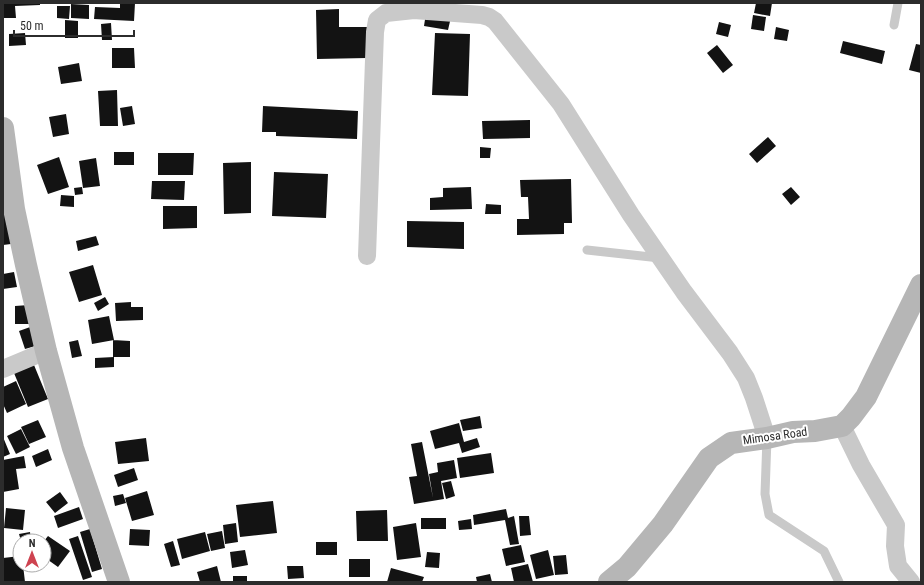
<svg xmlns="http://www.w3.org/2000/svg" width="924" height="585" viewBox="0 0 924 585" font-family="'Roboto Condensed',sans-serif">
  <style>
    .building { fill: #131313 }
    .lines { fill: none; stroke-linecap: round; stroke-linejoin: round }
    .lane { stroke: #c9c9c9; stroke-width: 9 }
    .street { stroke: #c9c9c9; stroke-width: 18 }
    .secondary { stroke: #b6b6b6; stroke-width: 22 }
    .labels { text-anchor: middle; stroke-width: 4; stroke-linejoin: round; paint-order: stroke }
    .street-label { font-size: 12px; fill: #2c2c2c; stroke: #fff }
  </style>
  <rect width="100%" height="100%" fill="#fff"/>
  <!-- building -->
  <path class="building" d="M3,3H40V5L15,6L16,18H3Z
    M120,3H135L134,21L94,19L95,7L120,8Z
    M756,3H772L770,16L754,13Z
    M71,4L89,5V19L71,18Z
    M57,6H70L69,19L57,18Z
    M339,9V27H367V58L317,59L316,10Z
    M426,13L451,17L448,30L424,26Z
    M753,15L766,17L764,31L751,29Z
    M65,20L78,21V38H65Z
    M719,22L731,25L728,37L716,34Z
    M111,23L112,40H102L101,24Z
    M776,27L789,30L787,41L774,39Z
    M25,33L26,45L9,46V34Z
    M435,33L470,34L468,96L432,95Z
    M843,41L885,51L882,64L840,53Z
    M916,44L921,45V73L909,70Z
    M717,45L733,65L723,73L707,53Z
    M112,48H134L135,68H112Z
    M79,63L82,81L61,84L58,67Z
    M117,90L118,126H100L98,91Z
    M132,106L135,124L123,126L120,108Z
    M263,106L358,111L357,139L276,136V132H262Z
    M66,114L69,134L53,137L49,117Z
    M530,120V138L483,139L482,121Z
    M768,137L776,146L757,163L749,154Z
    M480,147L491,148L490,158H480Z
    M114,152H134V165H114Z
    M158,153H194L193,175H158Z
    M59,157L69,187L48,194L37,165Z
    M96,158L100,186L83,188L79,161Z
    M251,162V213L224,214L223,163Z
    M274,172L328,174L326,218L272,216Z
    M571,179L572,223H564V234L517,235V219H529L528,197H521L520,180Z
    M152,181H185L184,200L151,199Z
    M82,187L83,194L75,195L74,188Z
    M471,187L472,209L430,210V198L443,197V188Z
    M791,187L800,197L791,205L782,194Z
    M3,192L11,244L3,245Z
    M61,195L74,196V207L60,206Z
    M486,204L501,205V214H485Z
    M163,206H197V228L163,229Z
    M407,221L464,222V249L407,247Z
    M96,236L99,245L78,251L76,241Z
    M93,265L102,295L79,302L69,272Z
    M14,272L17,287L3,289V274Z
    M105,297L109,304L98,311L94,303Z
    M131,302V307H143V320L116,321L115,303Z
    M29,305V324H15V306Z
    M109,316L114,340L92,344L88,320Z
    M33,326L39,345L25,349L19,331Z
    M78,340L82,356L72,358L69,342Z
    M113,340L130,341V357H113Z
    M114,357V367L95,368V358Z
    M34,365L48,399L28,407L14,373Z
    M16,381L26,404L7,413L3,404V387Z
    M480,416L482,428L463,431L460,420Z
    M38,420L46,437L29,444L21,427Z
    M459,423L464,442L477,438L480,447L462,453L459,443L435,449L430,431Z
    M21,429L30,447L16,454L7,436Z
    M3,437L10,454L3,457Z
    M146,438L149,461L118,464L115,442Z
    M422,442L433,498L429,474L438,472L437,463L454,460L457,478L441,481L444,499L414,504L409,477L417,476L411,444Z
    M48,449L52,460L36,467L32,456Z
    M491,453L494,473L460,478L457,458Z
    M24,456L26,468L16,469L19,489L3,492V460Z
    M134,468L138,480L118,487L114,475Z
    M451,481L455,496L446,499L442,483Z
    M147,491L154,515L132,521L125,498Z
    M60,492L68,503L55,513L46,502Z
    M123,494L126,503L115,506L113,496Z
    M273,501L277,533L240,537L236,505Z
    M79,507L83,519L58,528L54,516Z
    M6,508L25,510L23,530L4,528Z
    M506,509L508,518L514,516L519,544L510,545L505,520L474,525L473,515Z
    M387,510L388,541H357L356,511Z
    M519,516H529L531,535L520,536Z
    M421,518H446V529H421Z
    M471,519L472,529L459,530L458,521Z
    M236,523L238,542L225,544L223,525Z
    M416,523L421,557L397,560L393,527Z
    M90,529L102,569L92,572L80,532Z
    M130,529L150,530L149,546L129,545Z
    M222,531L225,548L211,551L207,534Z
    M30,532L31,541H21L19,534Z
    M205,532L210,551L182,559L177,539Z
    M48,536L70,551L58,567L44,557V541Z
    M78,536L92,577L83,580L69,539Z
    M173,541L180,565L171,567L164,544Z
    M316,542H337V555H316Z
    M521,545L525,562L506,566L502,549Z
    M245,550L248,565L232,568L230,552Z
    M548,550L554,575L536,579L530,555Z
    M427,552L440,553L439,568L425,567Z
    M566,555L568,574L555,575L553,556Z
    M20,556V565H23L25,582H3V558Z
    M349,559H370V577H349Z
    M528,564L533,582H514L511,568Z
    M217,566L221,582H200L197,572Z
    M287,566H303L304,578L288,579Z
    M391,568L424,577L422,582H387Z
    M490,574L492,582H477L476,577Z
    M233,576H247V582H233Z"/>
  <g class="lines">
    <!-- lane -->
    <path class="lane" d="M894,25L898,3
      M587,250L660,258
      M767,438L765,494L769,515L824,551L839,582"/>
    <!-- street -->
    <path class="street" d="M367,256L375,32L377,20L386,13L414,10L482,15L489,17L495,21L561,104L631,215L684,292L730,353L746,378L754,398L767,438
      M3,369L46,351
      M842,426L861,465L896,525L895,546L898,566L911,582"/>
    <!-- secondary -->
    <path class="secondary" d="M3,128L14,209L26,265L46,351L73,448L119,582
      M609,582L627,567L663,524L709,458L731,443L767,438L793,432L815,431L842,426L851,417L866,397L921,285"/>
  </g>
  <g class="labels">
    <!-- street labels -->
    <g class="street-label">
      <text transform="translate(775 436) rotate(-8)" y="4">Mimosa Road</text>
    </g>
  </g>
  <!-- border -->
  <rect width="924" height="585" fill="none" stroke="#2c2c2c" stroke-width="8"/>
  <!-- north arrow -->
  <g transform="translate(32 553)"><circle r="19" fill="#ffffff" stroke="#ababab"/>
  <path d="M0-3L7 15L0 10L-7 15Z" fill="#ce4350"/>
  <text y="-6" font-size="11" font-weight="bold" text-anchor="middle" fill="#2c2c2c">N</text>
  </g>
  <!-- scale -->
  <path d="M14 30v6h120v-6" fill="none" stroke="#2c2c2c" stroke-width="2"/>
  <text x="20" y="30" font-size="12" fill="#2c2c2c" stroke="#ffffff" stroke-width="3" paint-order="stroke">50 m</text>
</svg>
